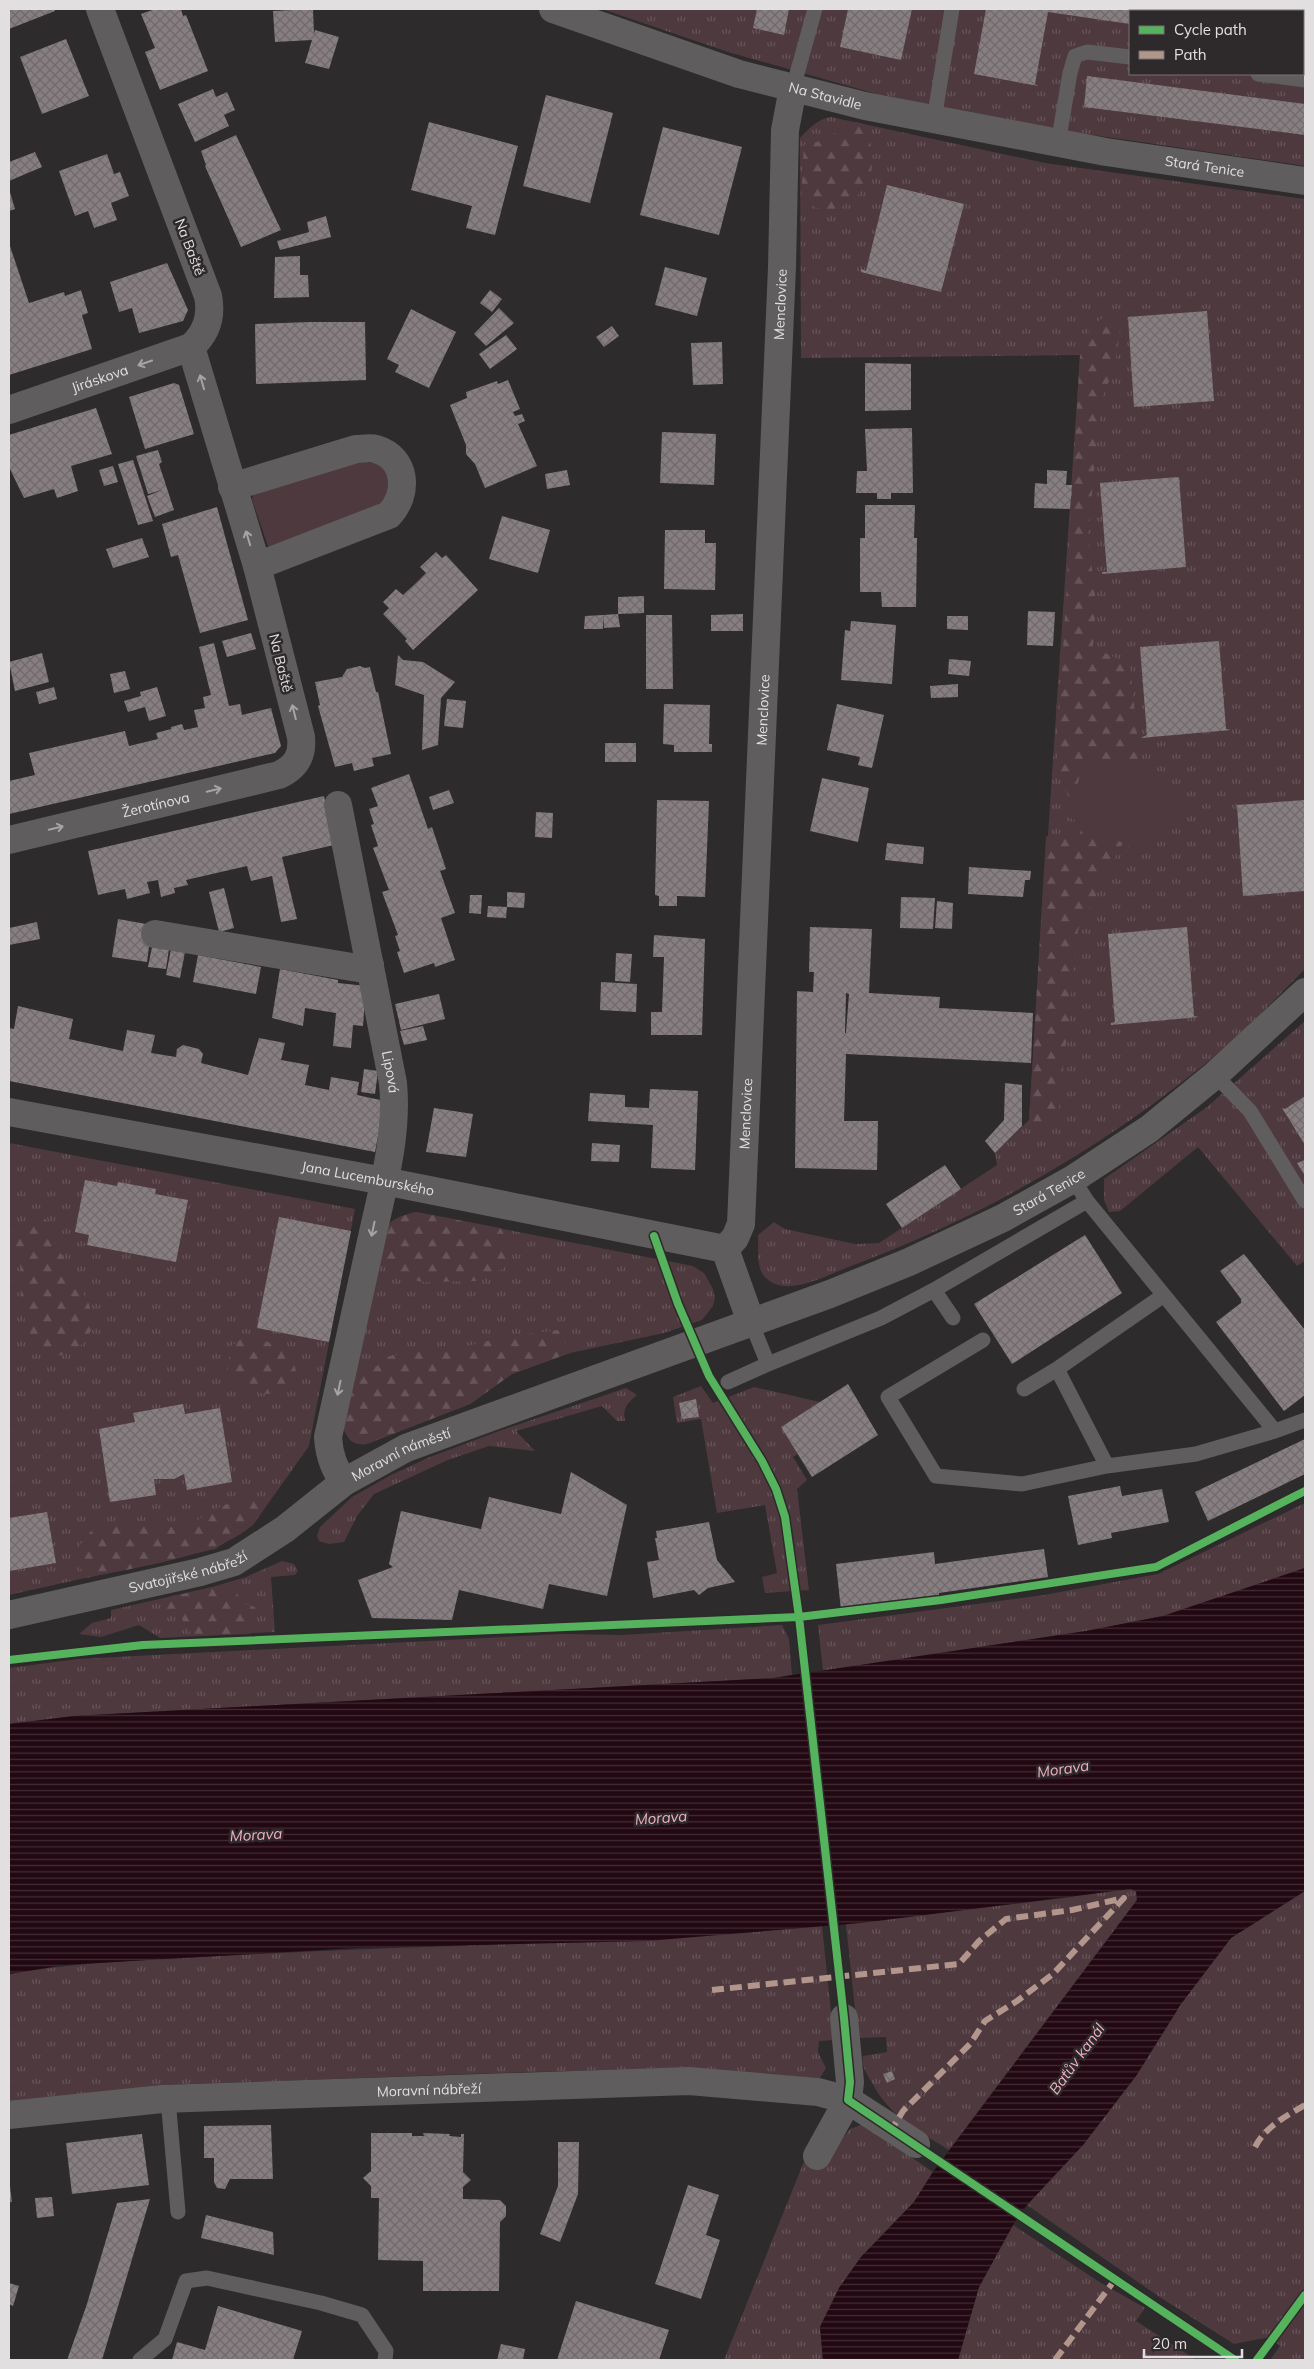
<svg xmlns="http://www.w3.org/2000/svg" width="1314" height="2369" viewBox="0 0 1314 2369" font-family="Mulish,sans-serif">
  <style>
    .grass { fill: url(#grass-tufts); fill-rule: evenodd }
    .forest { fill: url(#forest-firs) }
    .green { fill: #4e393f }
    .water { fill: url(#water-rules) }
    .building { fill: url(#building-cross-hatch); fill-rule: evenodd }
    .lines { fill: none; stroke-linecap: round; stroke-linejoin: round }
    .lane { stroke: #5f5d5e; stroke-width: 15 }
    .street { stroke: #5f5d5e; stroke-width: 28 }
    .quiet { stroke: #b2968c; stroke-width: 6; stroke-dasharray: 12 6; stroke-linecap: butt }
    .cycleway-casing { stroke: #2e2a2b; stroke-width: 11 }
    .cycleway { stroke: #56b35d; stroke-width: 8 }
    .oneway { stroke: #a7a4a6 }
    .labels { text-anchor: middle; stroke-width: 5; stroke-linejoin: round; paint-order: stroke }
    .street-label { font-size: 14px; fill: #e2dfe0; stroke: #2e2a2b }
    .water-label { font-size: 15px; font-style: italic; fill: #f0aec1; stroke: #2e2a2b }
  </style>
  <defs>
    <pattern id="grass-tufts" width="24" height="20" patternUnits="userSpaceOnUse" patternTransform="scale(1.25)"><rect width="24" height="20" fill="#4e393f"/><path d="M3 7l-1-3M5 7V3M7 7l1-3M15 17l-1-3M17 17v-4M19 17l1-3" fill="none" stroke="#67555a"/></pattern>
    <pattern id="forest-firs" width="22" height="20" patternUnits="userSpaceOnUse" patternTransform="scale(1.25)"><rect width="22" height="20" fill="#4e393f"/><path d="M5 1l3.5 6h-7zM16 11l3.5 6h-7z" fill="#67555a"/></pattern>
    <pattern id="water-rules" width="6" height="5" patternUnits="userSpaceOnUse" patternTransform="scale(1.25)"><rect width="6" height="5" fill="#220812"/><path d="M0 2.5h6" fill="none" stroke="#422c34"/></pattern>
    <pattern id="building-cross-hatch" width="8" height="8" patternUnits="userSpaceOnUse" patternTransform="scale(1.25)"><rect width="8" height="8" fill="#877e81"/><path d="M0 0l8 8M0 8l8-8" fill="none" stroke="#70696b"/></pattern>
  </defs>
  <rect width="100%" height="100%" fill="#2d2b2c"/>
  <!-- grass -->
  <path class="grass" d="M602,9H1305V166L1032,126L877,94L728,52ZM1130,11H1303V74H1130Z
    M831,117L1045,163L1305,199V969C1280,994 1256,1020 1230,1043C1118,1139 989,1215 851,1266C829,1274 787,1299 766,1278C755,1268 759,1248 758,1235L774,1222L785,1229L855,1244L879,1243L997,1165L995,1153L1029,1120L1080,355L801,358L800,138C810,128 817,119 831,117Z
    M1305,1021V1261L1297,1266L1198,1147L1120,1211L1109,1212L1104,1200V1179L1207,1107Z
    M9,1143L355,1209L309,1446L253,1525L215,1549L9,1595Z
    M416,1212L693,1266L704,1273L713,1289L715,1298L713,1306L702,1320L664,1333L570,1353L512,1374L470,1404L367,1444C352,1446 349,1439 342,1427C349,1393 372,1240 391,1222C398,1216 408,1214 416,1212Z
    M701,1386L713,1403L754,1387L820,1402L781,1427L799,1453L793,1457L807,1480L797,1489L809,1590L765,1593L762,1577L777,1573L765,1505L717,1513L701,1419L677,1423L673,1397Z
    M626,1388L637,1395C628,1402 622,1409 625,1421H617L602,1406L516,1431L535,1451L489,1446L448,1460L374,1494L357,1516L344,1542L329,1544L319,1541L317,1536L320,1527L352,1497L391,1475L430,1457L499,1431Z
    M1305,1503V1568L1163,1616L1086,1631L823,1671L818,1625L1044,1595L1158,1574Z
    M282,1561L294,1564L298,1571L295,1575L271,1577L275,1632L160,1638L139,1625L101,1637L79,1634L92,1623L111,1618V1610L212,1587L246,1577Z
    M782,1625L789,1639L792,1675L773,1678L74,1716L9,1724V1668L78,1659L563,1634L622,1635Z
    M1125,1888L1136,1891L1137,1900L949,2150C917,2130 889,2116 871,2081C866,2072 861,2066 863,2056L887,2052L886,2037L858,2038L846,1924L1065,1898Z
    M1305,1891V2360H1270L1280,2346L1270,2337L1234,2344L1158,2296L1027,2205L1083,2145L1136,2076L1181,2004L1231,1938Z
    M822,1926L834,2040L819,2041L818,2052L826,2068L820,2078L672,2068L468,2074L160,2085L9,2104V1974C86,1961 163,1959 241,1955C434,1944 629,1944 822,1926Z
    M863,2124L933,2172L914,2202L861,2257L839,2288L820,2327L823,2360H724L805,2159L840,2142L850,2129Z
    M1013,2225L1101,2283L1145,2308L1136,2321L1196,2360H958L979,2287Z"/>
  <!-- forest -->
  <path class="forest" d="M1246,9H1305V17H1303V11Z
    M857,122L863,124C876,149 878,179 854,198C846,205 837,210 826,210C819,210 808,203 801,200L804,145L817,142Z
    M1105,316L1120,330L1115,366L1101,401L1088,534L1096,604L1093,647L1130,665L1139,753L1132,783L1129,831L1078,930L1058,1118L1046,1127L1029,1120L1046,836L1077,840L1084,824L1056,772L1080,355L1091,327Z
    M416,1212L500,1228L506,1237L508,1258L502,1269L480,1281L423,1282L399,1277L375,1258C380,1230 388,1219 416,1212Z
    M43,1217L56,1230L55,1243L89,1304L94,1325C83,1346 78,1353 54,1356L32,1340L22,1311L20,1262L16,1246L17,1231L28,1219Z
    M558,1330L570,1353L512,1374L470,1404L367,1444C352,1446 349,1439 342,1427L352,1376L377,1366L386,1357L414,1351L455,1349L504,1337Z
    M244,1337L266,1341L291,1355L296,1372C293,1377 290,1385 285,1388C267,1402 243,1387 227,1377L230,1347Z
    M245,1497L259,1504C258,1512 257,1520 251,1526C219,1556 131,1568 87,1578L79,1566L76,1550L91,1531L101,1525L146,1521L162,1528L192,1524L212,1510Z
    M212,1587L234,1588L243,1604L255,1607L257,1616L249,1634L192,1636L182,1619L165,1608L166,1598Z"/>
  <!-- green -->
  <path class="green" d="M345,460H380L391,478L384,505L272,547L268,546L252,500L254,491Z
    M1084,757L1150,770L1185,806L1144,853L1070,818Z"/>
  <!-- water -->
  <path class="water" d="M1305,1568V1891L1231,1938L1181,2004L1136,2076L1083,2145L1027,2205L1013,2225L979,2287L958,2360H823L820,2327L839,2288L861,2257L914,2202L933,2172L1137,1900L1136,1891L1131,1889L861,1923L647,1941L355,1948L64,1965L9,1974V1724L74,1716L773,1678L1086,1631L1163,1616Z"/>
  <!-- building -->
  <path class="building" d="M9,9H54L55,11L9,29Z
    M155,9H181L183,16L186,15L208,71L160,90L145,52L155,48L141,14Z
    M313,9L314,34L315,30L339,37L329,69L305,63L312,40L275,42L273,11Z
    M757,9H789L784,35L753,28Z
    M848,9H912L901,60L840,47Z
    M986,9H1245L1255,10L1130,11V24L1048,12L1035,84L1038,86L974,74Z
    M1303,17H1305V49L1303,48Z
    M66,39L89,96L42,114L20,57Z
    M1087,76L1305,104V135L1084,107Z
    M213,89L216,97L227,92L235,110L224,115L229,126L195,142L178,104Z
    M546,95L613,113L590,203L523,186Z
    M429,122L518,146L495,235L466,228L472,206L411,190Z
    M663,127L742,147L719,235L640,215Z
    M236,135L281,230L241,247L205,166L206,165L201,151Z
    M35,152L42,167L9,181V162Z
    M107,154L114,174L120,172L129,196L111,203L117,220L94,228L88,211L75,216L59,171Z
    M887,185L964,204L941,292L861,272V269L866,271Z
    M9,189L15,209L9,211Z
    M326,216L331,237L280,250L277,241L309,232L307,222Z
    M9,243L29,303L64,292L65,296L81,290L88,313L82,315L92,349L9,375Z
    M300,256V275H308L309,297L274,298L275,257Z
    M167,263L188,310L183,321L139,333L132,308L119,312L110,282Z
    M665,267L707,278L697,316L655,305Z
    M490,290L502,299L492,312L480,303Z
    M499,308L514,323L486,346L474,334Z
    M411,309L456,332L429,388L395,372L399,365L387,359Z
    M1207,311L1214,401L1134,407L1128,317Z
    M310,322H365L366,380L256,384L255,324Z
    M612,326L619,336L604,347L596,337Z
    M506,335L517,349L490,369L479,354Z
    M722,342L723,384L693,385L691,343Z
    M865,363L911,364V410L865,411Z
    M508,380L520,409L513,412L515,416L522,414L525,421L518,424L537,466L485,488L475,464L466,454V445L450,405L467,398L466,392L497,381L498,384Z
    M174,383L179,385L194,434L145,449L129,397Z
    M96,408L112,454L71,466L78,491L57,498L54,489L24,498L9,467V435Z
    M912,428L913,493H891V499H877V493H856L857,471H867L865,429Z
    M662,432L716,434L714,485L660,483Z
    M158,450L162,462L159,464L174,510L155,517L147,496L162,490L148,494L136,456Z
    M133,460L153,521L138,525L118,464Z
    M113,466L118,482L104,486L99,470Z
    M567,470L570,485L547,489L545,474Z
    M1047,470L1067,471L1066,485H1072L1070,509L1034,508L1035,483L1047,484Z
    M1179,477L1186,567L1102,574V572H1107L1100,483Z
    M865,505H915L914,538H917L916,607H882L881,592H860V538H865Z
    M217,507L248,620L200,633L178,555L171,557L162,524Z
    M502,516L550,530L538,573L489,559Z
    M665,530H705V543H716L715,590L664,589Z
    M142,538L149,557L113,568L106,549Z
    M436,552L442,558L446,555L478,590L413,650L405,641L407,639L383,614L389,608L383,602L396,589L403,595L415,584L426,573L420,567Z
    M644,596V613L618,614L620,627L604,628L603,615L618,614V597Z
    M1028,611L1055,612L1053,646L1027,645Z
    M743,614V631H711V615Z
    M603,615V629H584L585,616Z
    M646,615H672L673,689H646Z
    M947,616H968V630L947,629Z
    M851,621L896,625L892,684L841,680L845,630L850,631Z
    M251,633L256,649L227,657L222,641Z
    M1219,641L1226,729L1231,730L1140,738L1147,735L1140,647Z
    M214,643L229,706L240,704L242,715L271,708L281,746L275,753L9,814V781L35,775L29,753L125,731L129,746L158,739L156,733L171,729V727L182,724L184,730L198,727L194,710L205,708L203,697L211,695L199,647Z
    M42,653L49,682L15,691L9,662Z
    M398,655L403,660L423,662L455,682L441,698L438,745L422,750L424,695L395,685Z
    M949,659L971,661L969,676L948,674Z
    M360,666L365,668L370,667L376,692H378L391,754L372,758L374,766L354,771L352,763L335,767L318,706L320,705L315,682L342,677L347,669Z
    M125,671L130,689L114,693L110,674Z
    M958,684V697L931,698L930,686Z
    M54,687L57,699L39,704L36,692Z
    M157,687L166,716L149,721L145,707L128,712L124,701L141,696L140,692Z
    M447,699L466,701L463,728L444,726Z
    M664,704L710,705L709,744H712V752H674V745L663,744Z
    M837,704L884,715L872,768L858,765L860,757L827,750Z
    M605,743H636V762H605Z
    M409,774L428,829L432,827L446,869L440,871L455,913L441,918L455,960L435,967L434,963L404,973L397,952L400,951L395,936L398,935L382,892L389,890L373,848L378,846L371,825L374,824L369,809L378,806L371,788Z
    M822,778L869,788L858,842L810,831Z
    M449,790L454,803L433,810L429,797Z
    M324,796L334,845L282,857L297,919L281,922L272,876L251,881L247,866L186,880L188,885L174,888L175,893L161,897L158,880L147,882L150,893L127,899L125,889L98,895L88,851Z
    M657,800L709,801L705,897L677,896V906H659V896L655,895Z
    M1305,800V891L1243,896L1237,805Z
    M536,812L553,813L552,838L535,837Z
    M887,843L924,847L923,864L885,860Z
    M969,867L1031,871L1030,880H1025L1023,897L968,894Z
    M224,888L234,928L219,932L209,892Z
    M507,892L525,893L524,908L507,907Z
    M470,895H482L481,914L469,913Z
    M901,897L935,898L933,929L900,928Z
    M937,901L953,903L952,929L935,928Z
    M488,906L507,907L506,918L487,917Z
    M118,919L152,925L147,962L112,957Z
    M37,922L40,939L9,945V928Z
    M810,927L872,929L869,993L940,997L939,1008L1033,1013L1031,1063L846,1054L844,1121H878L877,1170L795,1168L797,991L813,992L814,972H809ZM846,993L849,994L846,1033H845Z
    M1187,927L1194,1016L1199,1017L1111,1025V1023L1115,1022L1108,934Z
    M654,935L705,939L702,1035H651V1012H662L664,957H653Z
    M152,947L169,949L166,969L148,967Z
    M171,949L185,952L180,978L166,975Z
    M616,953L632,954L630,982L615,981Z
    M198,955L261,967L256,994L193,982Z
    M280,969L338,980V983L366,986L363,1026L353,1025L351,1048L333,1046L336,1013L305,1008L303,1026L272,1018Z
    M601,982L637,984L636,1012L600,1010Z
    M439,994L445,1019L401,1030L395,1004Z
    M18,1006L73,1019L69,1039L123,1051L127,1030L155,1035L151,1053L176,1057L177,1049L183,1045L199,1049L203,1054L201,1063L248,1075L259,1038L285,1043L281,1060L309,1065L305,1085L329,1090L331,1077L359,1082L357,1095L385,1101L375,1152L9,1081V1028L14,1029Z
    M423,1026L427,1040L404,1045L400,1031Z
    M364,1069L378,1071L375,1094L361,1092Z
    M1005,1083L1022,1085V1126L995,1153L985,1141L1004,1120Z
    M650,1089L698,1091L695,1170L651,1168L653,1125L588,1121L590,1093L625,1095V1107L649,1108Z
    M1305,1096V1145L1282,1108L1285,1109Z
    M434,1108L473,1114L466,1157L426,1152Z
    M592,1143L620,1145L619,1162L591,1161Z
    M1305,1160V1176L1297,1163Z
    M945,1165L961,1189L902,1228L886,1204Z
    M85,1180L117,1186L118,1182L156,1189L155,1194L188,1200L176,1262L87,1245L89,1235L75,1232Z
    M279,1217L351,1231L329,1342L257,1328Z
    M1085,1235L1122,1293L1012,1364L974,1304Z
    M1244,1254L1305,1330V1395L1284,1411L1216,1322L1241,1303V1299L1220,1271Z
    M848,1384L878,1435L812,1477L781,1427Z
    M696,1399L699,1417L682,1419L679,1403Z
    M183,1404L185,1414L220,1408L232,1482L187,1490L184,1474L174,1479H154L156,1495L110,1502L99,1429L135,1422L133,1413Z
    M1305,1439V1474L1208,1521L1195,1492Z
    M571,1472L627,1505L607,1596L549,1584L543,1609L459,1590L452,1620L372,1618L358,1580L393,1567L389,1564L401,1511L481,1529L489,1497L561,1514Z
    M1120,1486L1122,1496L1162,1489L1169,1522L1111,1533L1112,1538L1078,1545L1068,1496Z
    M47,1512L56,1563L9,1571V1518Z
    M709,1522L717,1560L735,1582L708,1588L699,1595L694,1590L653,1598L647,1562L659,1560L655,1538H657L656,1531Z
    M1044,1549L1048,1577L939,1593V1598L841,1610L836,1564L934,1552L935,1564Z
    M892,2071L895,2079L887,2083L883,2074Z
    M271,2125L273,2179H230L225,2189L217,2188L214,2182V2158H204V2126Z
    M371,2133H412V2136H424L423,2133L450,2134L449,2136L461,2137V2134H464L463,2172L471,2180L463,2187V2199L500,2200L506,2206V2216L500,2222L499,2291H423V2261L378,2260L379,2198H371V2186L363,2178L371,2171Z
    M142,2134L149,2185L72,2194L66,2143Z
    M558,2142H579L578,2194L560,2242L540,2234L558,2186Z
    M9,2178L12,2202H9Z
    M688,2185L719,2195L706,2235L720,2240L701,2299L655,2284Z
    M52,2197L54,2216L37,2218L35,2198Z
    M150,2199L102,2360H67L86,2307L117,2203Z
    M206,2215L273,2232L274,2255L201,2238Z
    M9,2283L19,2286L13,2306L9,2304Z
    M576,2301L669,2330L659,2360H557Z
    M218,2306L302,2331L293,2360H172L177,2342L205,2350Z
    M501,2344L525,2349L523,2360H497Z"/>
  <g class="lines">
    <!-- lane -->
    <path class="lane" d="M1258,74L1305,80
      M793,88L815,9
      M934,120L952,9
      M1058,144L1070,73L1075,56L1087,52L1130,57
      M1215,1075L1250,1111L1305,1201
      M934,1290L953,1318
      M751,1322L768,1364L881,1318L934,1290L1087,1201L1073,1179
      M983,1340L888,1397L936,1476L1022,1484L1107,1466L1196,1454L1275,1431L1087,1201
      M728,1382L768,1364
      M1024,1389L1057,1369
      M1275,1431L1305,1420
      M1107,1466L1057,1369L1164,1295
      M168,2099L178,2212
      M140,2360L165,2339L186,2281L207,2278L321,2303L362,2315L386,2351L385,2360"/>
    <!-- street -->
    <g class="street">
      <path id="s1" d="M553,9L739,74L865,106L1106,152L1305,181"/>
      <path id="s2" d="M9,410L191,347C207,333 212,316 208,296L100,9"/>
      <path d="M232,487L356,449C362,449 370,447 376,449C407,458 409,494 389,515L257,566"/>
      <path id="s3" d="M338,805L393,1083C398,1135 383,1187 372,1237C357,1304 343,1370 328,1437C329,1454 333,1468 344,1482"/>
      <path id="s4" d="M9,840L279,775C296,767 303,756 301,737L257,566L191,347"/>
      <path d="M155,934L358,968L370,965"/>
      <path id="s5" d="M9,1112L384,1181L725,1249"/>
      <path id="s6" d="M751,1322L725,1249L735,1238L741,1224L782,267L785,130L793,88"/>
      <path id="s7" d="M9,1615L200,1572L234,1562L285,1529L344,1482L406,1448L830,1294L909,1262L1003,1218L1073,1179L1149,1129L1215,1075L1305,992"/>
      <path d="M844,2018L850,2082L848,2100L916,2144"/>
      <path id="s8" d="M9,2115L162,2099L689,2081L818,2092L848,2100L817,2156"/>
    </g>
    <!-- quiet -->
    <path class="quiet" d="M712,1990L959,1964L979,1941L1006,1919L1072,1910L1124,1898L1053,1974L1017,2001L985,2021L970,2044L903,2111L892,2129
      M1255,2147C1266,2126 1285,2117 1305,2105
      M1055,2360L1114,2281"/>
    <defs>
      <path id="cycleway" d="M654,1236L678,1304L709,1376L762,1461L776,1489L785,1517L799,1617L844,2018L850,2082L848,2100L1235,2360
        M9,1660L143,1645L799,1617L941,1600L1156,1567L1305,1491
        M1257,2360L1305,2295"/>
    </defs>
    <!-- cycleway casing -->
    <use href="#cycleway" class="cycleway-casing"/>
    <!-- cycleway -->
    <use href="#cycleway" class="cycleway"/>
  </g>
  <!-- one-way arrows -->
  <defs><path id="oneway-shaft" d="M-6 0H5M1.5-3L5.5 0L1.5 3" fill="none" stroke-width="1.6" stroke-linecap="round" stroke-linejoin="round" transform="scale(1.25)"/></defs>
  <g class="oneway">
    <use href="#oneway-shaft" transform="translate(145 363) rotate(161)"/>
    <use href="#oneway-shaft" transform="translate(202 382) rotate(-106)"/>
    <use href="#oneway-shaft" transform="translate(248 538) rotate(-107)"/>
    <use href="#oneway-shaft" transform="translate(294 712) rotate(-104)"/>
    <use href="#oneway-shaft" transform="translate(214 790) rotate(-14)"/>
    <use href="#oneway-shaft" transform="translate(56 828) rotate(-14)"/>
    <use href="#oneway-shaft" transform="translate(373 1229) rotate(102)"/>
    <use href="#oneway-shaft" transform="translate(339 1388) rotate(102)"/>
  </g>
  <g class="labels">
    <!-- street labels -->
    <g class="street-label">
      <text dy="5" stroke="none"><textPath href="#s1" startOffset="286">Na Stavidle</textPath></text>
      <text dy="5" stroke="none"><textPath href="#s1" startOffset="672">Stará Tenice</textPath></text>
      <text transform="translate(190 247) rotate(69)" y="5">Na Baště</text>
      <text dy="5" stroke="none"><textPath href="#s6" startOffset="1028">Menclovice</textPath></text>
      <text dy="5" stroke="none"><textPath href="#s2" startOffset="96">Jiráskova</textPath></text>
      <text transform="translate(281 663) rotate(76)" y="5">Na Baště</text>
      <text dy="5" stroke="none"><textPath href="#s6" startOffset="622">Menclovice</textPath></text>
      <text dy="5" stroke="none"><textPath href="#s4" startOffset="151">Žerotínova</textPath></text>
      <text dy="5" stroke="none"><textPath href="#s3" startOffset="272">Lipová</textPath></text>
      <text dy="5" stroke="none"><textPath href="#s6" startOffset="218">Menclovice</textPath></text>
      <text dy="5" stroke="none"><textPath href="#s5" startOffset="365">Jana Lucemburského</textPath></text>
      <text dy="5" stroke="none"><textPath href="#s7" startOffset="1131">Stará Tenice</textPath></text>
      <text dy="5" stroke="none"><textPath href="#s7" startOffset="431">Moravní náměstí</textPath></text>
      <text dy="5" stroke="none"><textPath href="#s7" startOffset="184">Svatojiřské nábřeží</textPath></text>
      <text dy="5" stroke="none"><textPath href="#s8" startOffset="421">Moravní nábřeží</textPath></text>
    </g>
    <!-- water labels -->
    <g class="water-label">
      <text transform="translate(1063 1769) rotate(-8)" y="5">Morava</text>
      <text transform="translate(661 1818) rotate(-4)" y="5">Morava</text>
      <text transform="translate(256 1835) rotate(-3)" y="5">Morava</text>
      <text transform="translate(1077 2059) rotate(-54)" y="5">Baťův kanál</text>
    </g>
  </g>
  <!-- border -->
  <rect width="1314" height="2369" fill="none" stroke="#e2dfe0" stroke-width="20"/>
  <!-- legend -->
  <rect x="1129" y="10" width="175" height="65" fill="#2e2a2b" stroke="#767273"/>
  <rect x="1139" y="26" width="25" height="8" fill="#56b35d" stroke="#767273"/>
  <text x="1174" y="35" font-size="15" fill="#e2dfe0">Cycle path</text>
  <rect x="1139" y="51" width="25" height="8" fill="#b2968c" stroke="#767273"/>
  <text x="1174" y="60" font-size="15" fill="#e2dfe0">Path</text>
  <!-- scale -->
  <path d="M1144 2349v8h98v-8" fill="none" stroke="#e2dfe0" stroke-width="2.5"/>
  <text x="1152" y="2349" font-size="15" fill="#e2dfe0" stroke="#2e2a2b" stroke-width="4" paint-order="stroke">20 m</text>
</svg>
